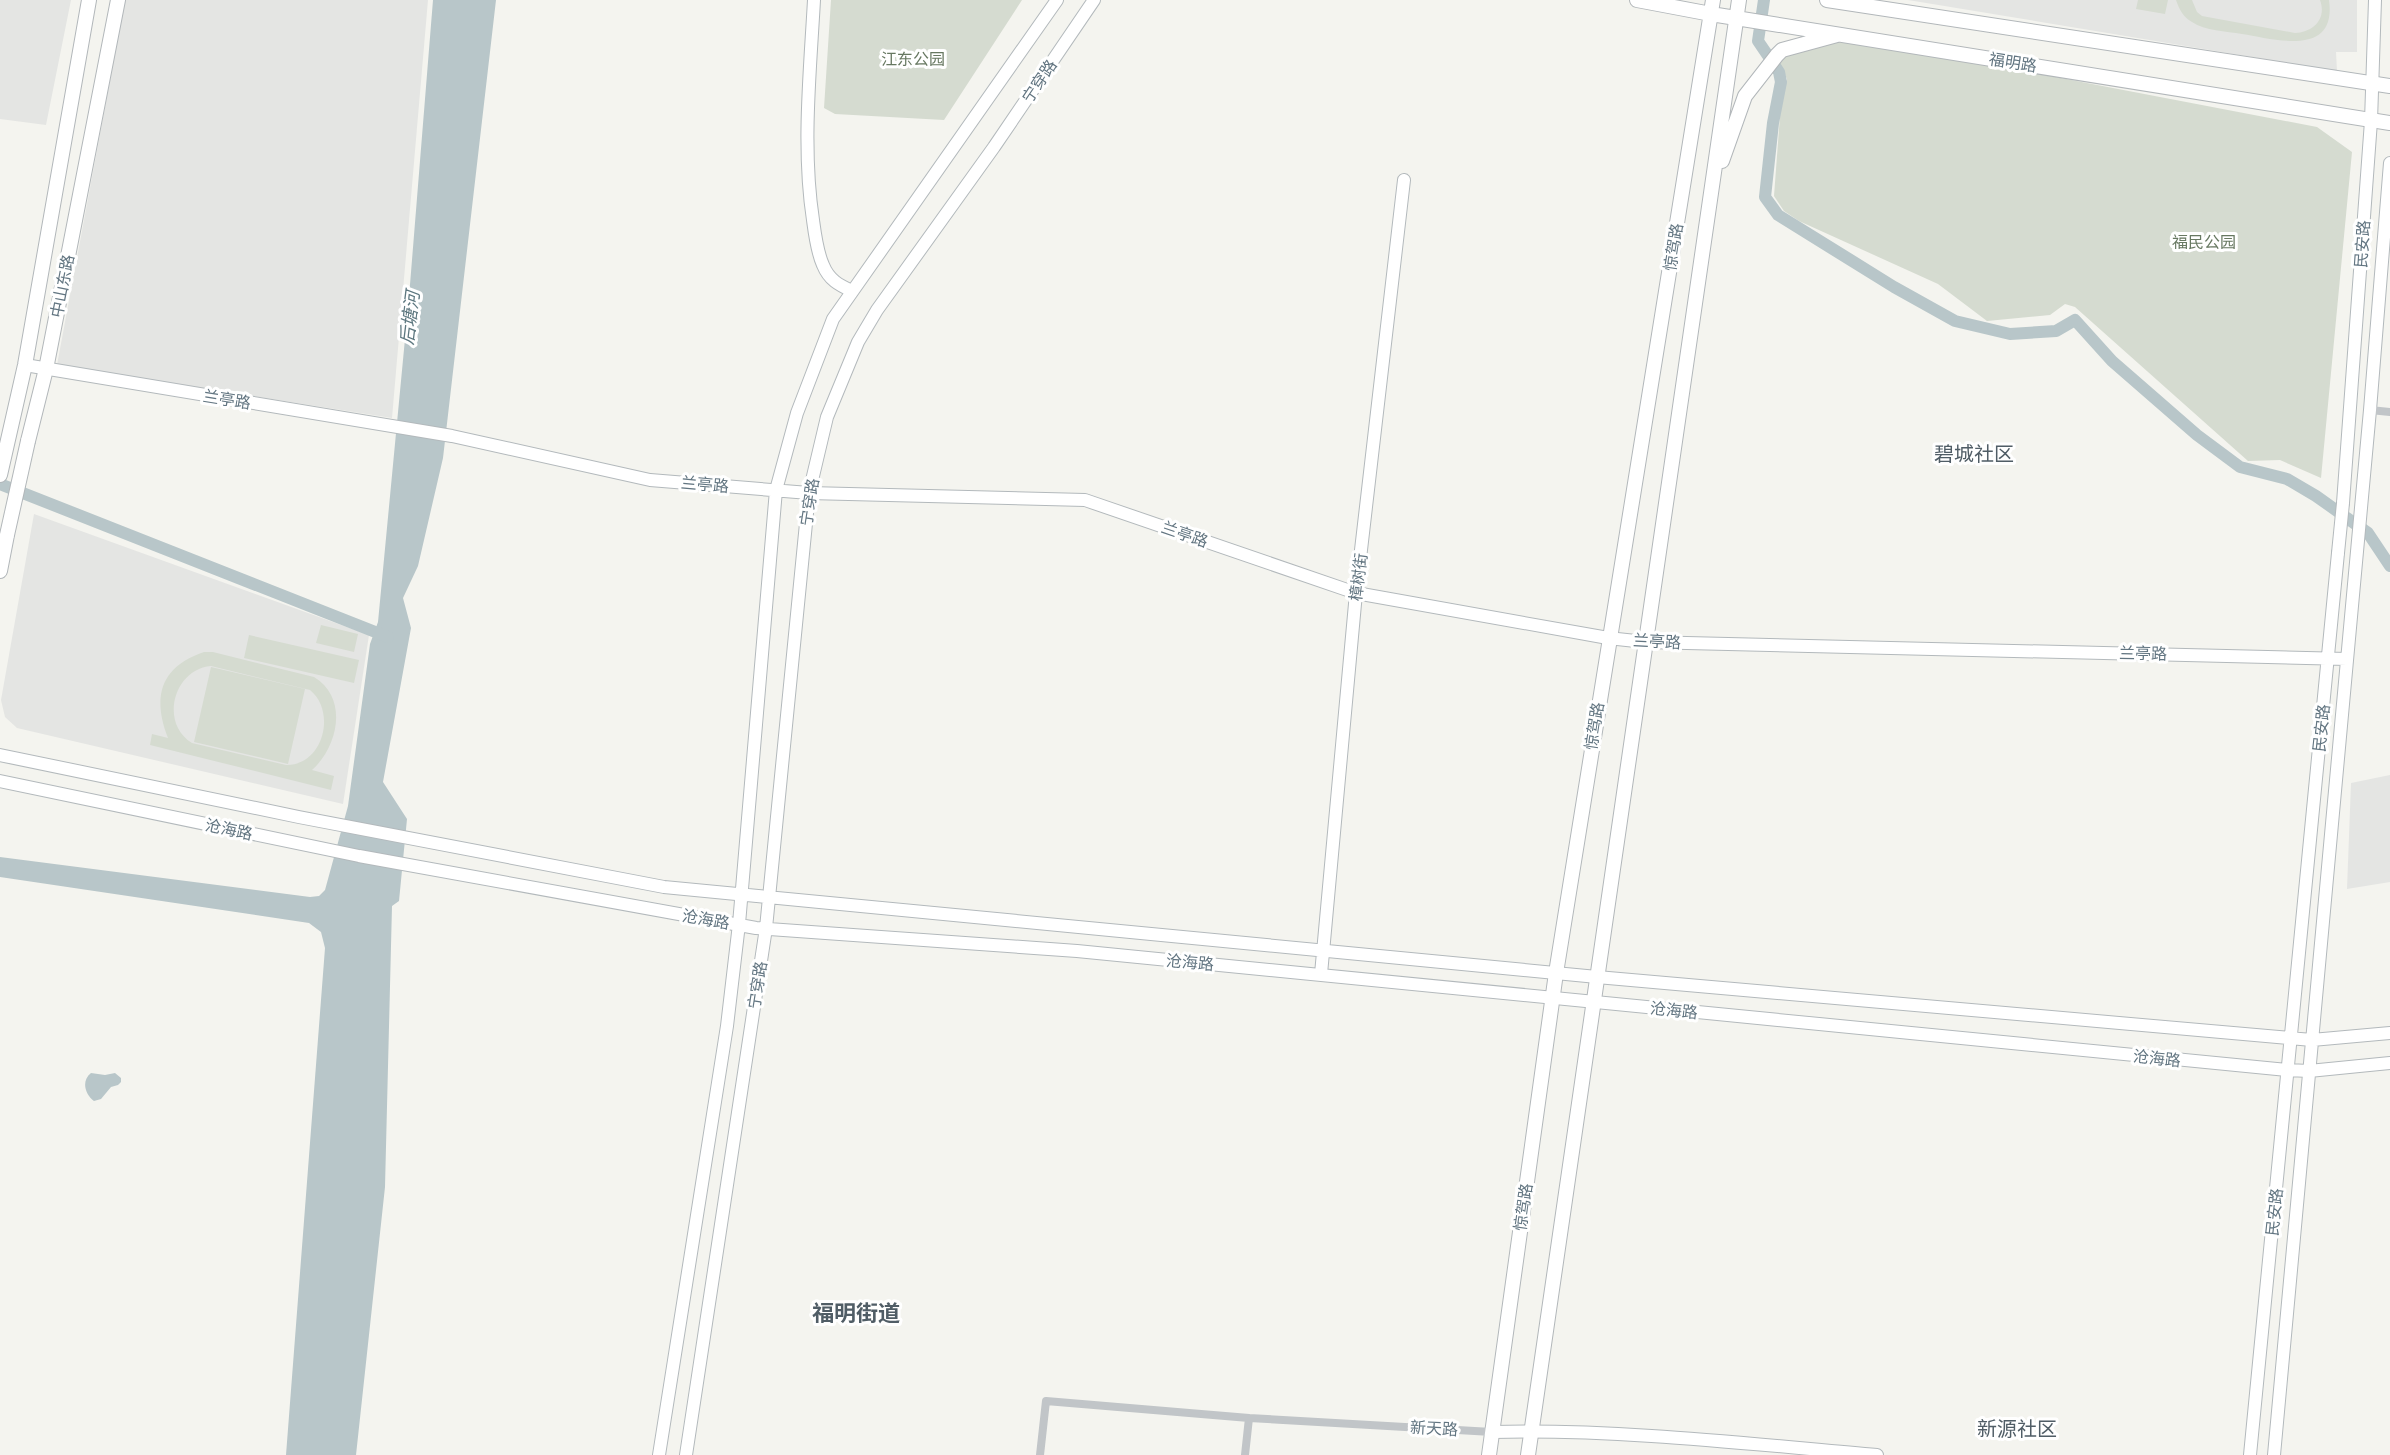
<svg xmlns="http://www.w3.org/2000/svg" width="2390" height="1455" viewBox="0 0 2390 1455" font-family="'PT Sans','Noto Sans SC',sans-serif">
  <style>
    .built { fill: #e4e5e3 }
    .green { fill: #d5dbd0; fill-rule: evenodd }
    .water { fill: #b8c6c9 }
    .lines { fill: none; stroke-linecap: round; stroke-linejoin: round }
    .canal { stroke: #b8c6c9; stroke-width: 12 }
    .secondary-casing { stroke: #b3b9bc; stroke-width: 14 }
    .primary-casing { stroke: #b2b7ba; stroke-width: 16 }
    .street { stroke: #c1c5c8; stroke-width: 8 }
    .secondary { stroke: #fff; stroke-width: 12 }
    .primary { stroke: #fff; stroke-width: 14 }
    .secondary-bridge-casing { stroke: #b3b9bc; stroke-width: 14; stroke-linecap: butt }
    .primary-bridge-casing { stroke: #b2b7ba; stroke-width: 16; stroke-linecap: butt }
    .secondary-bridge { stroke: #fff; stroke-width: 12 }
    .primary-bridge { stroke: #fff; stroke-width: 14 }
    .labels { text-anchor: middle; stroke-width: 6; stroke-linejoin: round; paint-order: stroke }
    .park-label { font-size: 16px; fill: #677861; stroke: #fff }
    .street-label { font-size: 16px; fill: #627581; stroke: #fff }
    .water-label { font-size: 18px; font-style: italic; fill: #5d777f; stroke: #fff }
    .quarter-label { font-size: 20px; fill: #505d66; stroke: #fff }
    .district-label { font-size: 22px; font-weight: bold; fill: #505d66; stroke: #fff }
  </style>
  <rect width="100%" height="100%" fill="#f4f4ef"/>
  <!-- built -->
  <path class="built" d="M0,0H71L46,125L0,119Z
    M125,0H428L392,418L57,365Z
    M1908,0H2357V52H2336L2337,71Z
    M34,514L369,635L343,804L17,728L5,717L1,700Z
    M2390,775V882L2347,889L2351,783Z"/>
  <!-- green -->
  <path class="green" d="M831,0H1022L944,120L835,114L824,108Z
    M2138,0H2168L2165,14L2136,9Z
    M2176,0H2192L2197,12L2202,16L2295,33C2313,32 2327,19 2320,0H2329C2337,58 2274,39 2242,34C2226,31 2205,31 2192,22C2183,17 2179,9 2176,0Z
    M1842,36L2317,127L2352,152L2321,478L2280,460L2248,461L2075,307L2065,304L2050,315L1987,321L1938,284L1799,221L1784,211L1774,196L1781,102L1787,79L1777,58Z
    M321,625L358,634L354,652L316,643Z
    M249,635L359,660L354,683L244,658Z
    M204,652H213L314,677C349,698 338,747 312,770L334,776L331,790L150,745L152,734L168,738C152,697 160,667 204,652ZM211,666L310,690C337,712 323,766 286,765L192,743C159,723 174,669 211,666Z
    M211,667L305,689L288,764L194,742Z"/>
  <!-- water -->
  <path class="water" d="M433,0H496L443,458L418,566L403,598L411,628L383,782L407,819L399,901L392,906L385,1187L356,1455H286L325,948L321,932L309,923L0,877V857L310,897L319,896L325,890L348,806L370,644L378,622L409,297Z
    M91,1073L105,1075L115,1073L121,1078V1082L118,1085L111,1087L101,1099L94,1101C85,1094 81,1081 91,1073Z"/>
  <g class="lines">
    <!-- canal -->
    <path class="canal" d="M1764,0L1758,41L1779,72L1781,82L1773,123L1765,197L1778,215L1894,287L1955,321L2010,334L2056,331L2075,320L2112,361L2197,435L2240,467L2287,479L2316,496L2368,533L2390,566
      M0,484L388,637"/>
    <defs>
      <path id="secondary" d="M814,0C810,73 802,148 813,220C815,235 817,252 823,265C829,280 839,285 852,291
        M25,365L452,436L650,480L809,493L1085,500L1356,593L1608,638L1645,642L2347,659
        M2343,503L2371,121L2375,0
        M0,755L299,817L664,887L1597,977L2312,1040L2390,1033
        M0,781L359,856L756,928L1077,951L2287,1070L2309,1071L2390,1063
        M1321,974L1356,593L1404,180
        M1492,1432C1621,1429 1750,1444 1877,1455
        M659,1455L727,1026L739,924L776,490L797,413L833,319L1057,0
        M686,1455L766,928L809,493L827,417L858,342L877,310L994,147L1094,0
        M2250,1455L2338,553
        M2274,1455L2370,410L2390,163"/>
      <path id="primary" d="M1637,0L1711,14L2390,123
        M1827,0L2390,86
        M1722,161L1745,96L1777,55L1782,50L1837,35
        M28,441L46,369L118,0
        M0,475L25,365L89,0
        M0,571L7,535
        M1489,1455L1556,973L1713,0
        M1528,1455L1739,0"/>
    </defs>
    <!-- secondary casing -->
    <use href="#secondary" class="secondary-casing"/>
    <!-- primary casing -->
    <use href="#primary" class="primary-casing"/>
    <!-- street -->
    <path class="street" d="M2370,410L2390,412
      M1040,1455L1046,1401L1249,1418L1492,1432
      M1245,1455L1249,1418"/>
    <!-- secondary -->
    <use href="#secondary" class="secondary"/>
    <!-- primary -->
    <use href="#primary" class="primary"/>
    <defs>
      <path id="secondary-bridge" d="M2338,553L2343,503"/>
      <path id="primary-bridge" d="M7,535L28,441"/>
    </defs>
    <!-- secondary-bridge casing -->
    <use href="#secondary-bridge" class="secondary-bridge-casing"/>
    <!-- primary-bridge casing -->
    <use href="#primary-bridge" class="primary-bridge-casing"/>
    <!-- secondary-bridge -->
    <use href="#secondary-bridge" class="secondary-bridge"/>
    <!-- primary-bridge -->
    <use href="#primary-bridge" class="primary-bridge"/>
  </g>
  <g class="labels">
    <!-- park labels -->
    <g class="park-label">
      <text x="913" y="65">江东公园</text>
      <text x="2204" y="248">福民公园</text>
    </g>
    <!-- street labels -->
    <g class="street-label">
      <text transform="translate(2013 62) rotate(9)" y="6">福明路</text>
      <text transform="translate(1039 81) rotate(-56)" y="6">宁穿路</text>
      <text transform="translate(2362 244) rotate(-86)" y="6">民安路</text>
      <text transform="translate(1673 247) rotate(-81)" y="6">惊驾路</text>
      <text transform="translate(62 286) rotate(-79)" y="6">中山东路</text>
      <text transform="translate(227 399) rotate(9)" y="6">兰亭路</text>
      <text transform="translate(705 484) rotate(5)" y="6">兰亭路</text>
      <text transform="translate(809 502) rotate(-81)" y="6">宁穿路</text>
      <text transform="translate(1185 534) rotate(19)" y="6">兰亭路</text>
      <text transform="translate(1358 577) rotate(-83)" y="6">樟树街</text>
      <text transform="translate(1657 641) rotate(3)" y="6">兰亭路</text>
      <text transform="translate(2143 653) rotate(1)" y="6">兰亭路</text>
      <text transform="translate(1594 726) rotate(-81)" y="6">惊驾路</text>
      <text transform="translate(2321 728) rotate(-84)" y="6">民安路</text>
      <text transform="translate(229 829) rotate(12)" y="6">沧海路</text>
      <text transform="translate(706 919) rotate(10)" y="6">沧海路</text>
      <text transform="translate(1190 962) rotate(5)" y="6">沧海路</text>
      <text transform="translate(757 985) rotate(-81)" y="6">宁穿路</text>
      <text transform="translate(1674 1010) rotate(6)" y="6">沧海路</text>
      <text transform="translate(2157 1058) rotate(6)" y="6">沧海路</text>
      <text transform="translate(1523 1207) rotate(-82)" y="6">惊驾路</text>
      <text transform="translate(2274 1212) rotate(-84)" y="6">民安路</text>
      <text transform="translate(1434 1428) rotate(3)" y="6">新天路</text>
    </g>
    <!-- water labels -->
    <g class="water-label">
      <text transform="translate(410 318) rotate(-83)" y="6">后塘河</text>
    </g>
    <!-- quarter labels -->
    <g class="quarter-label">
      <text x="1974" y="461">碧城社区</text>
      <text x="2017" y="1436">新源社区</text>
    </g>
    <!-- district labels -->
    <g class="district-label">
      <text x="856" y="1321">福明街道</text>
    </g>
  </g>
</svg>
